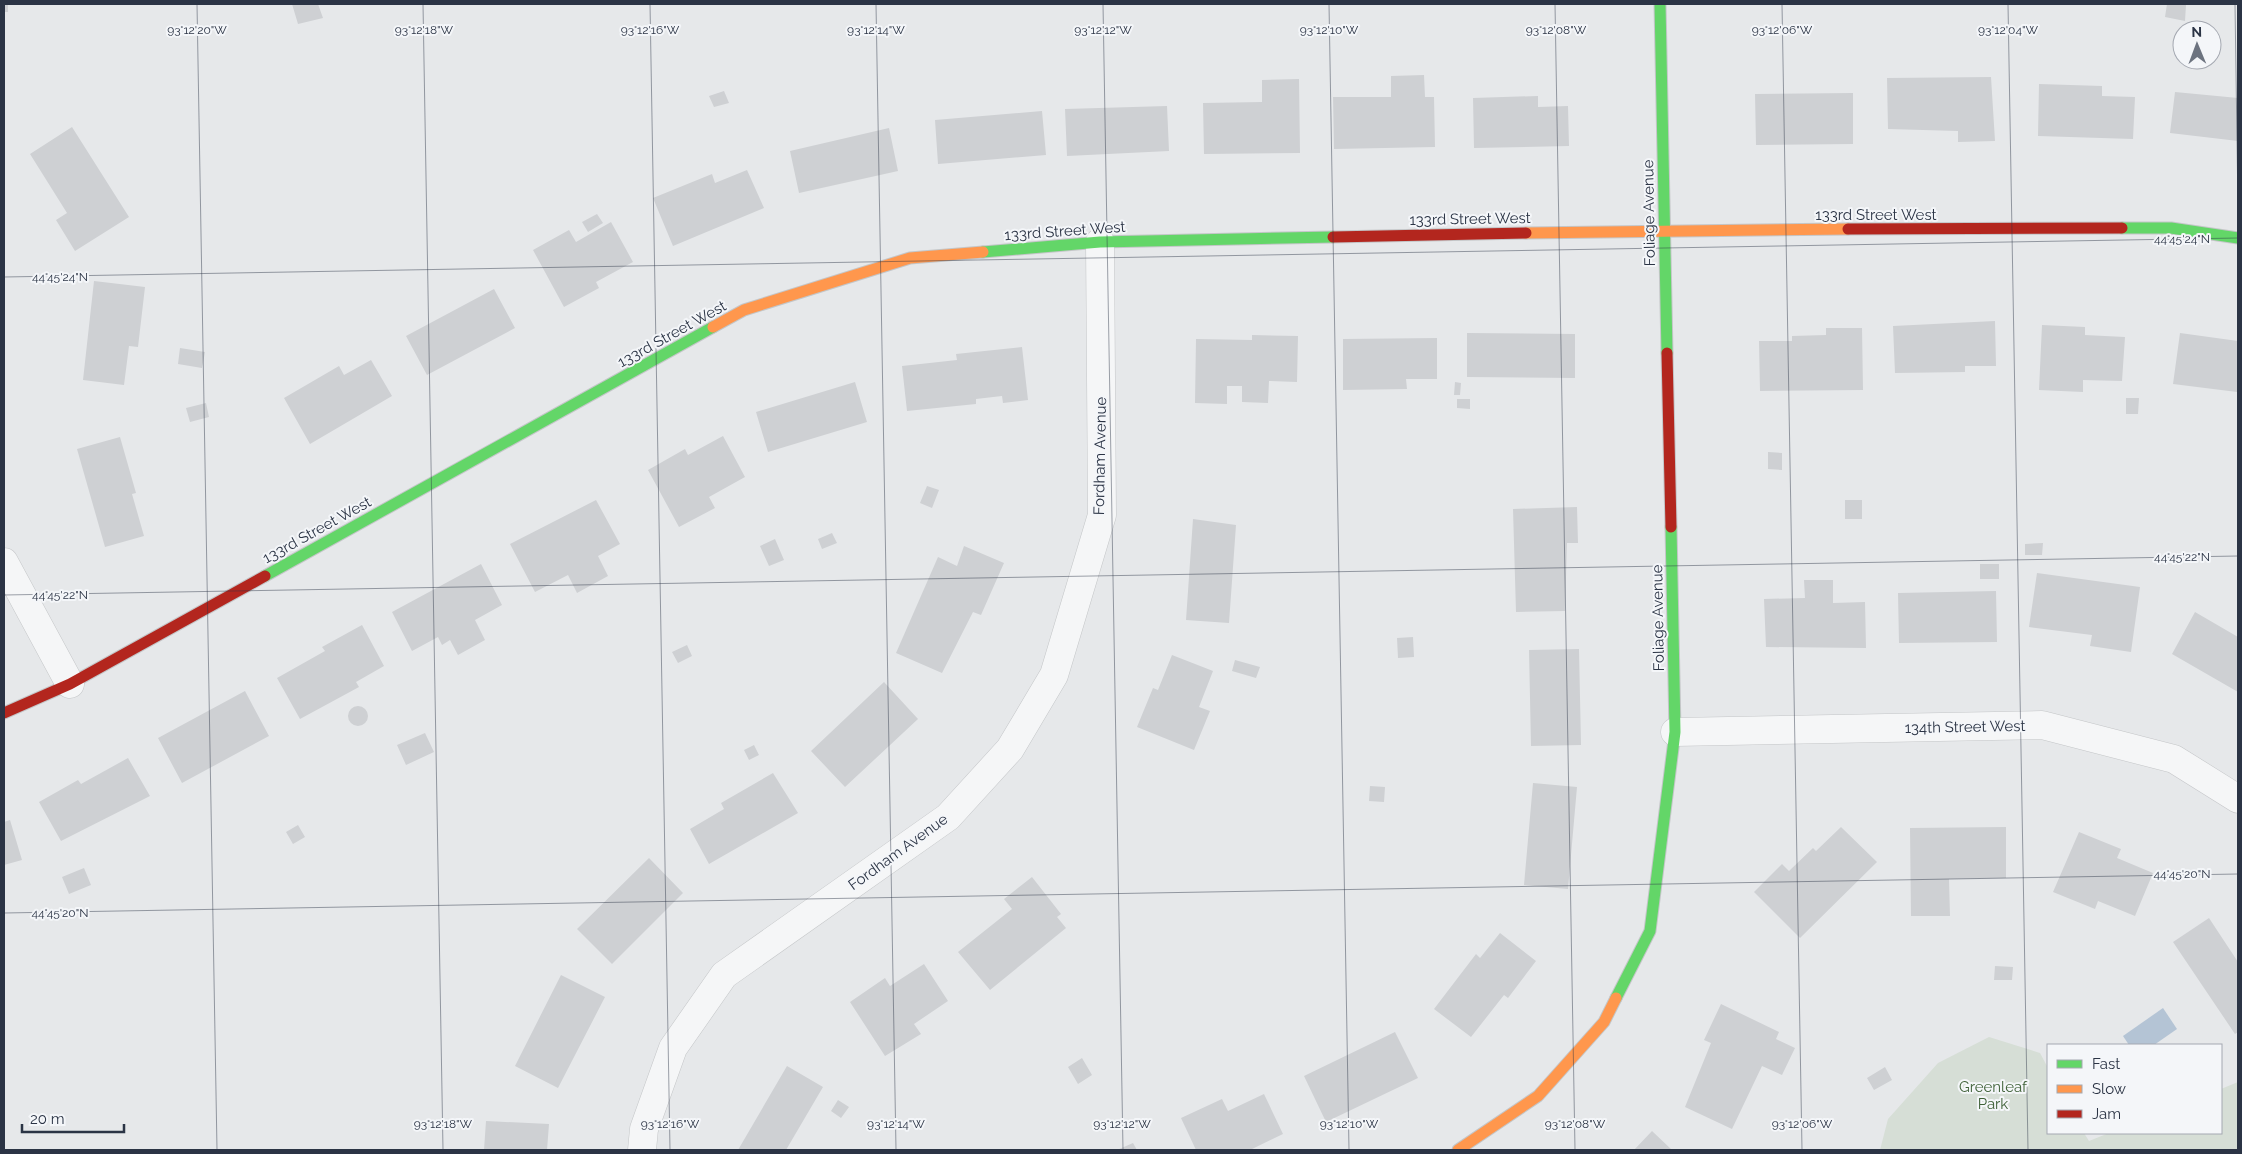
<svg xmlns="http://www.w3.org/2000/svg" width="2242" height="1154" viewBox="0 0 2242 1154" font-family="Raleway,sans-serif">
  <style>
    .green { fill: #d6ded6 }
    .water { fill: #b4c4d5 }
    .building { fill: #ced0d3 }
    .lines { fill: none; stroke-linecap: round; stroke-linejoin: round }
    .street-casing { stroke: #c4c6c8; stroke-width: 29 }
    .fast-casing { stroke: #c4c6c8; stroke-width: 13 }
    .slow-casing { stroke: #c4c6c8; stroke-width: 13 }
    .jam-casing { stroke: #c4c6c8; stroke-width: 13 }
    .street { stroke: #f5f6f7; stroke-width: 28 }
    .fast { stroke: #63d668; stroke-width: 11 }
    .slow { stroke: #ff974d; stroke-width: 11 }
    .jam { stroke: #b3261e; stroke-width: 11 }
    .ticks { fill: none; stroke: #2b3445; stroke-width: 1; stroke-opacity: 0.45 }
    .labels { text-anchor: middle; stroke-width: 4; stroke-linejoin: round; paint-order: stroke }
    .street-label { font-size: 15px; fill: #2b3445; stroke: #f4f6f9 }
    .park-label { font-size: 15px; fill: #3f6138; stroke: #f4f6f9 }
    .ticks-label { font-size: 12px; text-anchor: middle; fill: #2b3445; stroke: #f4f6f9; stroke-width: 4; stroke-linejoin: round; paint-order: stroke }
  </style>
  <rect width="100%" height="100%" fill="#e6e8ea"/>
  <!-- green -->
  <path class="green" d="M1989,1037L2040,1053L2048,1068V1133H2084L2089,1141L2109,1133H2221V1089L2238,1082V1150H1880L1888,1119L1938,1063Z"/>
  <!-- water -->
  <path class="water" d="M2163,1008L2177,1029L2154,1045H2129L2123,1036Z"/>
  <!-- building -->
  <path class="building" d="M4,4H8V12H4Z
    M292,4H318L323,18L298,24Z
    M2167,4L2186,5L2185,21L2165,17Z
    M1424,75L1425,97H1434L1435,147L1334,149L1333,97H1391V76Z
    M1991,77L1995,141L1958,142V131L1888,129L1887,78Z
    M1299,79L1300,153L1204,154L1203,103L1262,102V80Z
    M2039,84L2102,86V96L2135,97L2133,139L2038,136Z
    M724,91L729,103L714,107L709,96Z
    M2175,92L2238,98V141L2170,133Z
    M1853,93V144L1756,145L1755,94Z
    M1538,96V107L1568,106L1569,146L1474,148L1473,98Z
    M1167,106L1169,151L1067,156L1065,109Z
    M1042,111L1046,155L938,164L935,120Z
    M72,127L129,217L75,251L56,220L67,213L30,154Z
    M889,128L898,171L799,193L790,151Z
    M747,170L764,208L673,246L653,198L712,174L715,183Z
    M597,214L603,223L588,232L582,222Z
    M611,222L633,262L596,282L599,288L564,307L533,250L569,230L576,242Z
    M94,281L145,287L138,347L129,346L124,385L83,380Z
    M494,289L515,328L427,375L406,336Z
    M1995,321L1996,366H1965V372L1895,373L1893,326Z
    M2042,325L2085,327V335L2125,337L2122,381L2083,380V392L2039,390Z
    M1826,328H1862L1863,390L1760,391L1759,341H1792V336L1826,335Z
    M1467,333L1575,334V378L1467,377Z
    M2180,333L2238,341L2237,392L2173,384Z
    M1252,335L1298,336L1297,382L1269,381L1268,403L1242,402V386H1227V404L1195,403L1196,339L1252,340Z
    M1437,338V379H1406L1407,389L1343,390V339Z
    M1022,347L1028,400L1003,403L1002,396L976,399V404L907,411L902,366L957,360L956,354Z
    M180,348L205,352L202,368L178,364Z
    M371,360L392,396L310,444L284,398L339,366L344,375Z
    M855,382L867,422L768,452L756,412Z
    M1455,382L1461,383L1460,395H1454Z
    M2126,398H2139L2138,414H2126Z
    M1457,399H1470V409L1457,408Z
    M206,403L209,417L190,422L186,408Z
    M723,436L745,477L709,497L715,508L679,527L648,470L685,449L688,455Z
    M120,437L136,493L132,494L144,536L105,547L77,449Z
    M1768,452L1782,453V470L1768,469Z
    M927,486L939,490L932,508L920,503Z
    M596,500L620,544L598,556L608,576L577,593L568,575L535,592L510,544Z
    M1845,500H1862V519H1845Z
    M1577,507L1578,543H1567L1565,611L1516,612L1513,509Z
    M1193,519L1236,525L1229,623L1186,620Z
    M832,533L837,543L822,549L818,539Z
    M775,539L784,560L769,566L760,546Z
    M2043,543L2042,555H2025V544Z
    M964,546L1004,563L981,615L973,612L942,673L896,653L938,557L957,566Z
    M481,564L502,605L475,620L485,640L458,655L450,640L442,645L438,637L412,651L392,612Z
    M1980,564H1999V579H1980Z
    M2037,573L2140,587L2131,652L2090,646L2092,635L2029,627Z
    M1804,580H1833V603L1865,602L1866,648L1766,647L1764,599L1805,598Z
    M1996,591L1997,642L1899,643L1898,593Z
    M2195,612L2238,637V692L2172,654Z
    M362,625L384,666L356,682L359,687L300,719L277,678L325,651L322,647Z
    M1413,637L1414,657L1398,658L1397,638Z
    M687,645L692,656L678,663L672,652Z
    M1579,649L1581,745L1531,746L1529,650Z
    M1172,655L1213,671L1199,707L1210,711L1194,750L1137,727L1153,688L1158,690Z
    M1235,660L1260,667L1256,678L1232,671Z
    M884,682L918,719L845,787L811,751Z
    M245,691L269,736L182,783L158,738Z
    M348 716a10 10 0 1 1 20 0a10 10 0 1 1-20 0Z
    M425,733L434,752L406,765L397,745Z
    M754,745L759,755L749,760L744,750Z
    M128,758L150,796L61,841L39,802L78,780L81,784Z
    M773,773L798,813L709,864L690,829L724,809L721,803Z
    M1533,783L1577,787L1568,889L1524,885Z
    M1370,786L1385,787L1384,802L1369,801Z
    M10,820L22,860L4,865V822Z
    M298,825L305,837L293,844L286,832Z
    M1841,827L1877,862L1800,938L1754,892L1782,864L1789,871L1813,848L1816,851Z
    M2006,827V878L1949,879L1950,916H1911L1910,828Z
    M2079,832L2121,849L2117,858L2153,873L2135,916L2098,901L2095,909L2053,892Z
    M649,858L683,893L612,964L577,929Z
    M84,868L91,885L69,894L62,877Z
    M1032,877L1061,914L1057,917L1066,928L990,990L958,952L1012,909L1004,899Z
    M2209,918L2238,962V1032L2235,1034L2173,942Z
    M1500,933L1536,961L1508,998L1504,995L1471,1037L1434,1009L1476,954L1480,958Z
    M924,964L948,1001L914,1024L921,1034L885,1056L850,1002L885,978L890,986Z
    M1995,966L2013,967L2012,980H1994Z
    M561,975L605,997L558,1088L515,1066Z
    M1721,1004L1779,1032L1776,1039L1795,1048L1782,1075L1762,1066L1732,1129L1685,1107L1711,1043L1704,1040Z
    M1395,1032L1418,1078L1326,1122L1304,1076Z
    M1082,1058L1092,1075L1078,1084L1068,1067Z
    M787,1066L823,1087L786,1150H738Z
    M1885,1067L1892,1080L1874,1090L1867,1078Z
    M1264,1094L1283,1134L1250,1150H1196L1181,1118L1222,1099L1228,1111Z
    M838,1100L849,1107L841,1118L831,1111Z
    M486,1121L549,1124L547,1150H484Z
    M1652,1131L1672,1150H1634Z
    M1133,1143L1137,1150H1117Z"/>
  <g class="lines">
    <defs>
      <path id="street" d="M4,562L70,684
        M1675,732L2042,725L2174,759L2238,799
        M642,1150L644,1129L673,1048L724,975L948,817L1010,749L1054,675L1102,515L1100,242"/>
      <path id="fast" d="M1660,4L1667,353
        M2122,228H2171L2238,238
        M983,252L1100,242L1333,237
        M265,576L713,327
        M1616,998L1650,931L1675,732L1671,527"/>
      <path id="slow" d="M1526,233L1848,229
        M713,327L744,310L910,258L983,252
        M1458,1150L1538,1096L1604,1022L1616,998"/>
      <path id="jam" d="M1848,229L2122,228
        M1333,237L1526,233
        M1667,353L1671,527
        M4,713L70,684L265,576"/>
    </defs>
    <!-- street casing -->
    <use href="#street" class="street-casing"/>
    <!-- fast casing -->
    <use href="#fast" class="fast-casing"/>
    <!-- slow casing -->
    <use href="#slow" class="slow-casing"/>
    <!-- jam casing -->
    <use href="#jam" class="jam-casing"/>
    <!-- street -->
    <use href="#street" class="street"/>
    <!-- fast -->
    <use href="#fast" class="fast"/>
    <!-- slow -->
    <use href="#slow" class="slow"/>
    <!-- jam -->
    <use href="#jam" class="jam"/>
  </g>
  <!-- ticks -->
  <path class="ticks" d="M197,4L217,1150M423,4L443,1150M650,4L670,1150M876,4L896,1150M1103,4L1123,1150M1329,4L1349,1150M1555,4L1575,1150M1782,4L1802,1150M2008,4L2028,1150M2235,4L2238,209M4,277L2238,238M4,595L2238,556M4,913L2238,874"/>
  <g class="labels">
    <!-- street labels -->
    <g class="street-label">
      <text transform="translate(1649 213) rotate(-91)" y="5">Foliage Avenue</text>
      <text x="1876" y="220">133rd Street West</text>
      <text transform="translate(1470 219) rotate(-1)" y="5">133rd Street West</text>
      <text transform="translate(1065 231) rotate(-4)" y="5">133rd Street West</text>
      <text transform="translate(672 334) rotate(-29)" y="5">133rd Street West</text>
      <text transform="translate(1100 456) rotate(-89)" y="5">Fordham Avenue</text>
      <text transform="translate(317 530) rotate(-29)" y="5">133rd Street West</text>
      <text transform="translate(1658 618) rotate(-91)" y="5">Foliage Avenue</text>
      <text transform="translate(1965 727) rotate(-1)" y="5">134th Street West</text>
      <text transform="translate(898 852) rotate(-36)" y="5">Fordham Avenue</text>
    </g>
    <!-- park labels -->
    <g class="park-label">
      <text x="1993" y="1092">Greenleaf<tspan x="1993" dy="17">Park</tspan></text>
    </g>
  </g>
  <g class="ticks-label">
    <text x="197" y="34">93°12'20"W</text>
    <text x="424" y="34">93°12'18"W</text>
    <text x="650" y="34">93°12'16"W</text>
    <text x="876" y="34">93°12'14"W</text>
    <text x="1103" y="34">93°12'12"W</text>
    <text x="1329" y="34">93°12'10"W</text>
    <text x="1556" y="34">93°12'08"W</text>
    <text x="1782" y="34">93°12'06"W</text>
    <text x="2008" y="34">93°12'04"W</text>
    <text x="2182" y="243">44°45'24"N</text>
    <text x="60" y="281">44°45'24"N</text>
    <text x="2182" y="561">44°45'22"N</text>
    <text x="60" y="599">44°45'22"N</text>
    <text x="2182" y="878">44°45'20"N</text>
    <text x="60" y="917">44°45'20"N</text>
    <text x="443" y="1128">93°12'18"W</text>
    <text x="670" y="1128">93°12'16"W</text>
    <text x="896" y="1128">93°12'14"W</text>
    <text x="1122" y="1128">93°12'12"W</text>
    <text x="1349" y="1128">93°12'10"W</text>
    <text x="1575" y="1128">93°12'08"W</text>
    <text x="1802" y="1128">93°12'06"W</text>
  </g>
  <!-- border -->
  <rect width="2242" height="1154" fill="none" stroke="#2b3445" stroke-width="10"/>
  <!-- legend -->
  <rect x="2047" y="1044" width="175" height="90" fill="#f4f6f9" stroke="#a4a8b1"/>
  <rect x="2057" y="1060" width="25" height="8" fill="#63d668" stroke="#a4a8b1"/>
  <text x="2092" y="1069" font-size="15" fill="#2b3445">Fast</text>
  <rect x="2057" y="1085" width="25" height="8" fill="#ff974d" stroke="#a4a8b1"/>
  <text x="2092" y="1094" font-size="15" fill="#2b3445">Slow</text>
  <rect x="2057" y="1110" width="25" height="8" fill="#b3261e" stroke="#a4a8b1"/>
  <text x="2092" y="1119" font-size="15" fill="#2b3445">Jam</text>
  <!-- north arrow -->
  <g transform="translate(2197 45) rotate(359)"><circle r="24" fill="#f4f6f9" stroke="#a4a8b1"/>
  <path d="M0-4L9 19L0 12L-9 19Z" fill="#6c737f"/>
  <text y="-8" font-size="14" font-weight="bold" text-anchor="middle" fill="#2b3445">N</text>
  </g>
  <!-- scale -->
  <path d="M22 1124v8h102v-8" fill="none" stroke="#2b3445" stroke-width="2.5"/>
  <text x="30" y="1124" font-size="15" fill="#2b3445" stroke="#f4f6f9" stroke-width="4" paint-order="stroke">20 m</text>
</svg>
